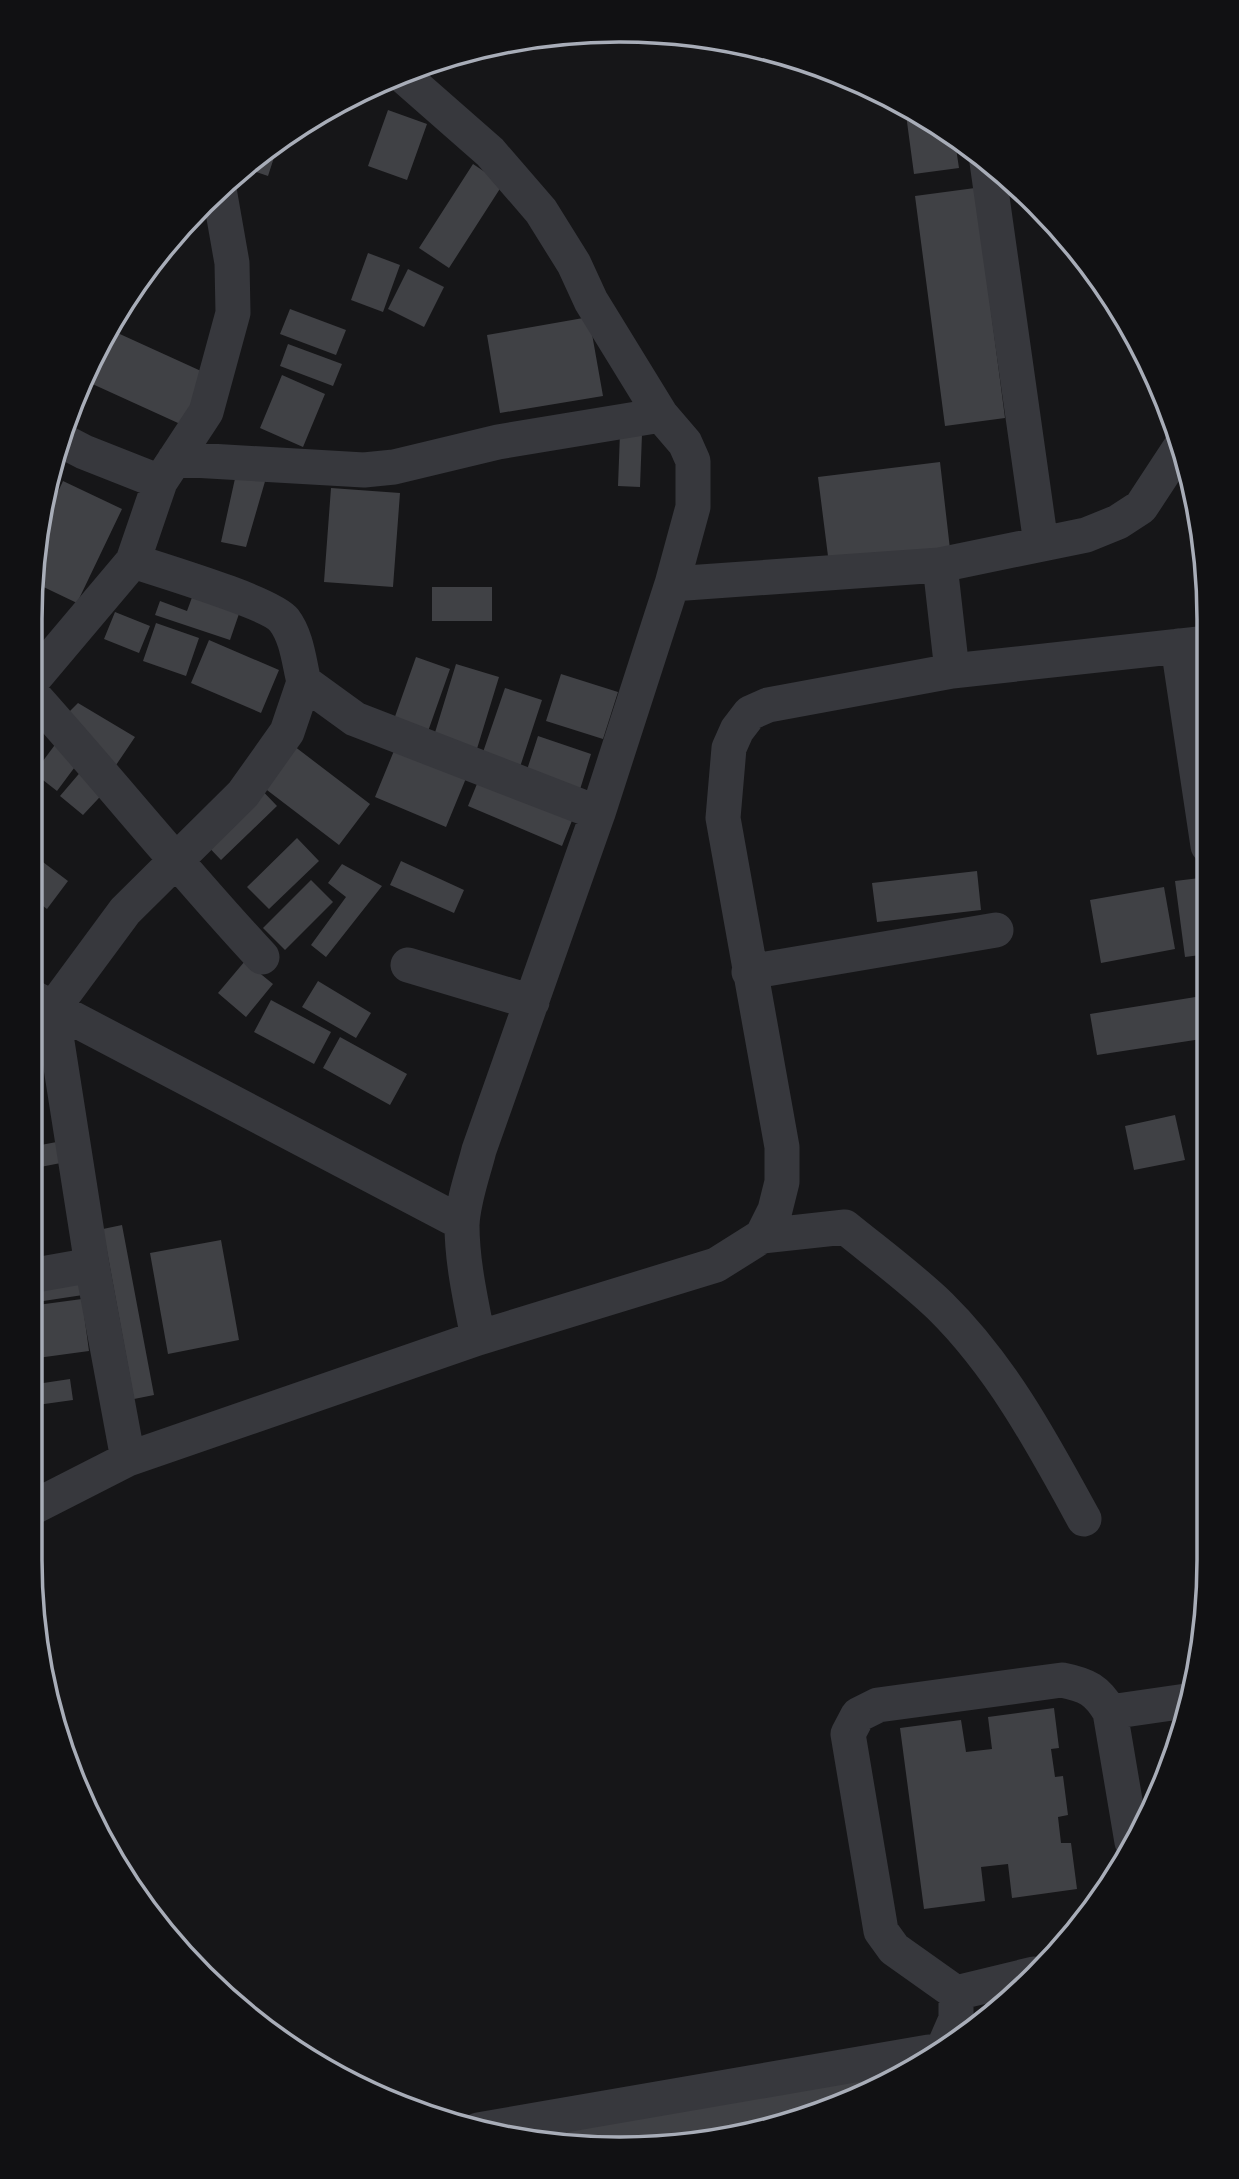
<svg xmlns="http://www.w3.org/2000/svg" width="1239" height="2179" viewBox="0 0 1239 2179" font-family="Manrope,sans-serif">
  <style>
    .building { fill: #404145 }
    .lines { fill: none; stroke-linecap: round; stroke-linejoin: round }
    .minor { stroke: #37383d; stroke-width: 35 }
    .rim { fill: none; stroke: #a8adb8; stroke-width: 3.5 }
  </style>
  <rect width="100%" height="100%" fill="#161618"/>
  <!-- building -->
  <path class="building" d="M905,107L954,135L959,168L914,174Z
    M388,110L427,124L407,180L368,166Z
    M280,139L268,176L245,168L279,140Z
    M473,164L503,184L449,268L419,248Z
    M975,188L1005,418L945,426L915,196Z
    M368,253L400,265L383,312L351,300Z
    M408,269L444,287L424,327L388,309Z
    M290,309L346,330L336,355L280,334Z
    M589,317L603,396L500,413L487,335Z
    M111,330L212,376L189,428L88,382Z
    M288,344L342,364L333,386L280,366Z
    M282,375L325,394L303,447L260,428Z
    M620,433L642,434L640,487L618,486Z
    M940,462L950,549L829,564L818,477Z
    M236,474L266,478L246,547L221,542Z
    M63,481L122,509L77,603L31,581L42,526Z
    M331,488L400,493L393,587L324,582Z
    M432,587H492V621H432Z
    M194,592L241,608L230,640L155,615L160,601L187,611Z
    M115,612L150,626L139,653L104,639Z
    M156,623L199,638L186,676L143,661Z
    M209,640L279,670L261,713L191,683Z
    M416,657L450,669L426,737L392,725Z
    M456,664L499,677L476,752L433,739Z
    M561,674L618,692L603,739L546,721Z
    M505,688L542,700L519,770L481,758Z
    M78,703L135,737L110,774L60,721Z
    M538,736L591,754L578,796L524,779Z
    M60,738L83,756L57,791L34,773Z
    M398,741L469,771L446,827L375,797Z
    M294,746L370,804L339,845L263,787Z
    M89,762L111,785L83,815L60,796Z
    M481,774L575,813L562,846L468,806Z
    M256,784L277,806L221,860L200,838Z
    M297,838L319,861L269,909L247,887Z
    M31,853L68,881L47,909L31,897Z
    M401,861L464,890L454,913L390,885Z
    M342,864L382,886L326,957L311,945L346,897L328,883Z
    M977,871L981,910L877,922L872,883Z
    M1208,877V954L1185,957L1175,881Z
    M311,880L333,902L285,950L263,928Z
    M1164,887L1175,949L1101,963L1090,900Z
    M31,905L42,914L31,928Z
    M245,961L273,984L246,1017L218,993Z
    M318,981L371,1013L356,1038L302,1007Z
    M1208,995V1038L1097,1055L1090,1014Z
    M271,1000L331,1032L314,1064L254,1032Z
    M340,1037L407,1074L390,1105L323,1068Z
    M1175,1115L1185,1160L1134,1170L1125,1126Z
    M38,1118L40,1139L30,1140V1119Z
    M62,1141L66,1162L30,1169V1147Z
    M122,1225L154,1395L134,1399L103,1229Z
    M221,1240L239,1340L168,1354L150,1253Z
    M80,1278L83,1295L30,1303V1285Z
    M82,1299L89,1351L30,1359V1306Z
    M70,1379L73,1400L30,1406V1385Z
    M1054,1708L1059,1748L1051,1749L1055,1777L1063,1776L1068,1815L1058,1817L1061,1843H1071L1077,1889L1012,1898L1008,1864L981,1867L985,1901L924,1909L900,1728L961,1720L966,1752L992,1749L988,1717Z
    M909,2065L845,2105L658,2148L495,2132Z"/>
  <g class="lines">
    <!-- minor -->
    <path class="minor" d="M400,73L490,152L541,211L574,264L591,301L661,415L685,443L693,461V507L672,584
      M987,162L1041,544
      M59,439L84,452L160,482
      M175,459L364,470L394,467L498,442L661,415
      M133,561C160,570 271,603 284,620C297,637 299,662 304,682L355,719L598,813
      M940,565L952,671
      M1178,646L1208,846
      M31,682L133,561L160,482L206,412L233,313L232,263L219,189
      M31,693C109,780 182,871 262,957
      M408,965L532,1002
      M749,972L996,930
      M30,996L462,1223
      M762,1236L845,1227C877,1253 911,1278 940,1306C1002,1367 1043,1444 1084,1519
      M30,1276L92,1265
      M478,1338C471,1301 462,1263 462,1225C463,1200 473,1174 479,1150L598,813L672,584L940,565L1086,535L1118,522L1141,507L1181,446
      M128,1459L92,1265L52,1010L125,911L243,794L287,732L304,682
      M30,1509L128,1459L478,1338L716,1265L762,1236L775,1210L782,1182V1147L723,818L729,748L737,730L750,713L768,705L952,671L1208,643
      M1110,1712L1186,1701
      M956,1993L1034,1974
      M946,2042L956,2019V1993L894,1949L881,1931L848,1734L858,1715L878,1705L1062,1680C1087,1685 1097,1690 1110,1712L1132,1842
      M478,2130L929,2052"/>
  </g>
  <!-- crop -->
  <path d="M0 0H1239V2179H0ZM619 42H620A577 577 0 0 1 1197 619V1560A577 577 0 0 1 620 2137H619A577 577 0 0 1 42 1560V619A577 577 0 0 1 619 42Z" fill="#111113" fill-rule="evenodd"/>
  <path class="rim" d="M619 42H620A577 577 0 0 1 1197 619V1560A577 577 0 0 1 620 2137H619A577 577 0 0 1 42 1560V619A577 577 0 0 1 619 42Z"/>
</svg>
